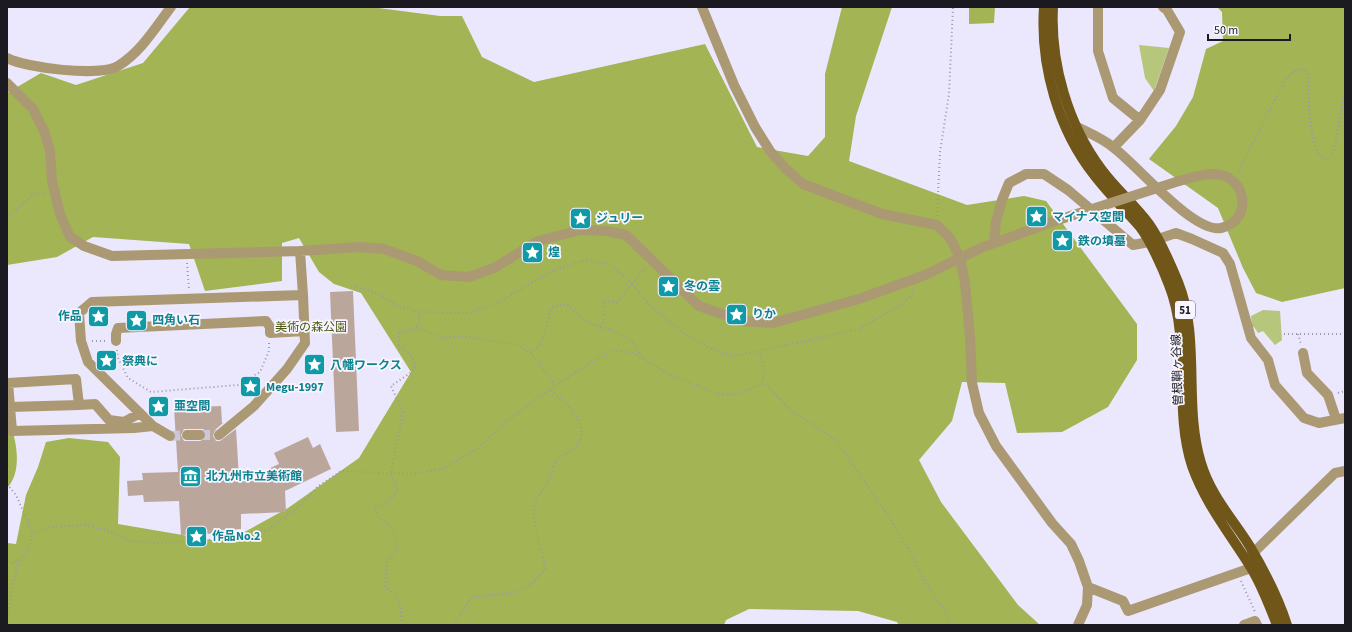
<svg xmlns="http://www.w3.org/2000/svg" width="1352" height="632" viewBox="0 0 1352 632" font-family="'Source Sans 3','Noto Sans JP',sans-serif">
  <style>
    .green { fill: #b6c67b }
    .forest { fill: #a2b454 }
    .building { fill: #bba69c; fill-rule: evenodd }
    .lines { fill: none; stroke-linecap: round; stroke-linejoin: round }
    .minor-tunnel { stroke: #ccc8db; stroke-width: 10; stroke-dasharray: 10 5; stroke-linecap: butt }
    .path { stroke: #9b98a8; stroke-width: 2; stroke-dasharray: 1 3; stroke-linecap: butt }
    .minor { stroke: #ab9973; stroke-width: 10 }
    .major { stroke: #705618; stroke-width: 10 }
    .minor-bridge { stroke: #ab9973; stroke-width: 10 }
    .labels { text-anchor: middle; stroke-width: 3.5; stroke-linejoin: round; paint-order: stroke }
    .shield { fill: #f7f6ff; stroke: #5d5c64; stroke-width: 1 }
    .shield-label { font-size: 11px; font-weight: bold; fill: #1b1a21 }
    .culture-label { font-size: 12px; font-weight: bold; fill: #0d838f; stroke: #f7f6ff; text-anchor: start }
    .park-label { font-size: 12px; fill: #4c5811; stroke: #f7f6ff }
    .street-label { font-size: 12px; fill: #1b1a21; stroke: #f7f6ff }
  </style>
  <rect width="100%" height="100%" fill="#ebe7fc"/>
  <!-- green -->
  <path class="green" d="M1139,45L1169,48L1154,91L1145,78Z
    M1263,310L1280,311L1282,340L1275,345L1263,331L1258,333L1254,327L1252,328L1251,316Z"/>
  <!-- forest -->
  <path class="forest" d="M190,7H371L440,16H462L482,57L534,82L705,44L757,147L808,156L825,137V74L842,7H892L856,116L849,161L967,205L1024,196L1046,201L1137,324V360L1108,407L1062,432L1017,433L1005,383L962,382L952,421L919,460L941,502L1018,605L1040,625H899L897,622L858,611L749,609L726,620L724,625H7V543L16,544L26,495L38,467L46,442L69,438L108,442L120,457L118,524L212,540L239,535L288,508L359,458L411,372L361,293L334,284L319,272L299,238L282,243V281L205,291L189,244L93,237L57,257L7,265V93L41,73L76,85L143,63Z
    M969,7H995L994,23L969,24Z
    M1217,7H1345V288L1282,302L1256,293L1243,268L1218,208L1149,159L1176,126L1193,97L1206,49L1223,41L1222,12Z
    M7,418C17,437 23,472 7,488Z"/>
  <!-- building -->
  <path class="building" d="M353,291L359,431L336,432L330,292Z
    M221,406L222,423H223L215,430L213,436L216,441H220L236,429L239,478L271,477L268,469L279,464L274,453L308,437L313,448L320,444L331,469L285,491L286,512L241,514V529L227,530V533L181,535L179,501L144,502L143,495L128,496L127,481L143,480L142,473L178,472L174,408ZM184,429H203L206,432V438L200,441H184L181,435Z"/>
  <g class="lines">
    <!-- minor-tunnel -->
    <path class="minor-tunnel" d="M200,435H219
      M170,436L187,435"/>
    <!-- path -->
    <path class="path" d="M1238,172L1285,80C1291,73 1296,68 1305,70L1308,74C1309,94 1307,149 1325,160L1329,159L1334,150L1345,90
      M937,216L940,152L949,94L953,7
      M7,217L34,194L46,193
      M187,263L189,289
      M356,287L370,290L399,306L419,312L469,313L501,301L554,270L586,260L608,264L626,277L650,305L686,335L709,348L735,356L859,329L901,305L913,293V290
      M416,327L443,338L463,336L517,345L531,353L555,385
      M601,327L604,321L603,301L617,302L645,268
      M1284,334H1345
      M1298,334L1301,344
      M92,341H106
      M117,350L118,358L128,378L151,392L238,385L260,372L269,351V342
      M531,353C547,343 545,324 552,307L566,304C574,310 582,320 590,323C610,332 632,332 640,355
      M763,381L789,409L836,440L891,520L910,552L926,583L944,609L951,625
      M1338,393L1345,391
      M7,484L16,495L33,533
      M7,564C24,562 29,548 33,533L50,527L85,525L109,531L129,541L159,543L235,538L268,530L298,507L317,487L341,471L411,474L442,469L475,450L507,421L553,387L595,360L614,350L634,353L670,375L720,395L737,394L762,384L765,370L759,351
      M1241,581L1255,612
      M7,624L13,582L19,559
      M402,625C401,606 401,598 385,586L387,563L397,547L393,528L378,517L374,508L389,501L397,490L391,473L403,412L391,386L413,371L415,364L411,356L399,345V333L411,330L419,325V312
      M453,625L472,597L513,593L531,585L545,570C544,551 532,528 534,509C536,495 546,488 551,476C553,472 554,466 555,461C562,456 572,451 577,445C594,425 562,401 550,389"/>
    <!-- minor -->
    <path class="minor" d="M702,7L734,85L755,127L770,151L785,168L803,184L882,214L937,225L950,238L960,258L965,283L970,337L972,383L979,413L996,446L1052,523L1071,544L1079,561L1088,587L1087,605L1078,625
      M1098,7V51L1113,98L1140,120
      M7,58C26,68 100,77 118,66C141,52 155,28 171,7
      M7,83L33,109L45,133L50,151L52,181L60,214L70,237L84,246L112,256L300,251L360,247L384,249L417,261L441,275L469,277L494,268L538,241L580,230L606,231L626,235L699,306L742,321L773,323L859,299L925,275
      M1077,127C1089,133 1104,139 1114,148C1137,165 1193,233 1221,228C1253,221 1248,175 1214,174C1202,174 1190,178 1179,181
      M1114,147L1140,120L1160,90L1180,32L1167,10L1163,7
      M994,243L996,222L1002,200L1009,183L1026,174H1044L1068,190L1133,245L1149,242L1176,233L1192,239L1223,253L1230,264L1251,338L1268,360L1275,385L1304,418L1319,423L1345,418
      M989,245L1055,221
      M116,341V334L118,328L266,321L270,327V333L304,331
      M1303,353L1307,373L1328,395L1336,419
      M10,407L79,405
      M140,413L124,422L109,420L95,404L79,405L76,379L8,383L12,431L134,428L153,426
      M187,435H200
      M219,435L254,406L287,369L305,343L303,295
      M170,436L153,426L88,362L81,341L79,313L92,302L303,295L300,251
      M1247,559L1335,473L1345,471
      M1088,587L1123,601L1128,611L1251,568
      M1244,625L1255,621L1257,625"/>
    <!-- major -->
    <path class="major" d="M1044,7C1040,65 1058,130 1095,176C1109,194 1125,210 1140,227C1150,240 1163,269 1169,285C1192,343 1173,408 1192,466C1205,503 1230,534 1250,566C1262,585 1269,605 1277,625
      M1053,7C1050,63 1068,125 1102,170C1116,189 1135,205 1149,224C1159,238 1171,265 1178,282C1201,339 1183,404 1201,463C1211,496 1232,518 1249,545C1264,570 1278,597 1287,625"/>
    <!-- minor-bridge -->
    <path class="minor-bridge" d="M1055,221L1179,181
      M925,275L985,246"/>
  </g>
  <!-- icons -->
  <defs>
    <symbol id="sight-square" viewBox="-11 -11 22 22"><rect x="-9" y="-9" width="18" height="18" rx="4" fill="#0f9aa8" stroke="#f7f6ff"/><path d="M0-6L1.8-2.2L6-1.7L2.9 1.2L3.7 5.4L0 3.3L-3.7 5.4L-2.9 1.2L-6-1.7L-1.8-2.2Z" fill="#fff"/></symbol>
    <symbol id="museum-square" viewBox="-11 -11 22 22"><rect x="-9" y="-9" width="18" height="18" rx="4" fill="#0f9aa8" stroke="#f7f6ff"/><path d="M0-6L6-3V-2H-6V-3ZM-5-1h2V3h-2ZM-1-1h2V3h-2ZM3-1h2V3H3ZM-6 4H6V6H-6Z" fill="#fff"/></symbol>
  </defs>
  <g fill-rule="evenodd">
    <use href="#sight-square" x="1024" y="204" width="25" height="25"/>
    <use href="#sight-square" x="568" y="206" width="25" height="25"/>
    <use href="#sight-square" x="1050" y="228" width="25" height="25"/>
    <use href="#sight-square" x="520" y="240" width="25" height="25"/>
    <use href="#sight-square" x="656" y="274" width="25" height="25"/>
    <use href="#sight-square" x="724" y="302" width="25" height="25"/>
    <use href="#sight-square" x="86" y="304" width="25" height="25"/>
    <use href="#sight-square" x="124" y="308" width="25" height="25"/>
    <use href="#sight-square" x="94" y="348" width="25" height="25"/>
    <use href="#sight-square" x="302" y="352" width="25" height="25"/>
    <use href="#sight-square" x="238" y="374" width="25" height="25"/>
    <use href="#sight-square" x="146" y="394" width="25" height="25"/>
    <use href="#museum-square" x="178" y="464" width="25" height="25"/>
    <use href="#sight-square" x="184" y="524" width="25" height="25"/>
  </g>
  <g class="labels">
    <!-- shield labels -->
    <rect class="shield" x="1175" y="301" width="20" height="18" rx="3"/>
    <g class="shield-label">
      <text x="1185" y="314">51</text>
    </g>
    <!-- culture labels -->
    <g class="culture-label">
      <text x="1052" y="221">マイナス空間</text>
      <text x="596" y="222">ジュリー</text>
      <text x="1078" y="245">鉄の墳墓</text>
      <text x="548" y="256">煌</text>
      <text x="684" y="290">冬の雲</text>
      <text x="752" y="318">りか</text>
      <text x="82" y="320" text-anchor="end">作品</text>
      <text x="152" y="324">四角い石</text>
      <text x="122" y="365">祭典に</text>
      <text x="330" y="369">八幡ワークス</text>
      <text x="266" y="391">Megu-1997</text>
      <text x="174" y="410">亜空間</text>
      <text x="206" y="480">北九州市立美術館</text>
      <text x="212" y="540">作品No.2</text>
    </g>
    <!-- park labels -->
    <g class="park-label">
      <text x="311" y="331">美術の森公園</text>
    </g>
    <!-- street labels -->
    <g class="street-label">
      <text transform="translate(1177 370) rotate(-92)" y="4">曽根鞘ヶ谷線</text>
    </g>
  </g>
  <!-- border -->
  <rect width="1352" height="632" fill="none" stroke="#1b1a21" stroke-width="16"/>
  <!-- scale -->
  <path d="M1208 34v6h82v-6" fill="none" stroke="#1b1a21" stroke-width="2"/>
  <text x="1214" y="34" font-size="12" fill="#1b1a21" stroke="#f7f6ff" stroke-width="3" paint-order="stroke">50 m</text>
</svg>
